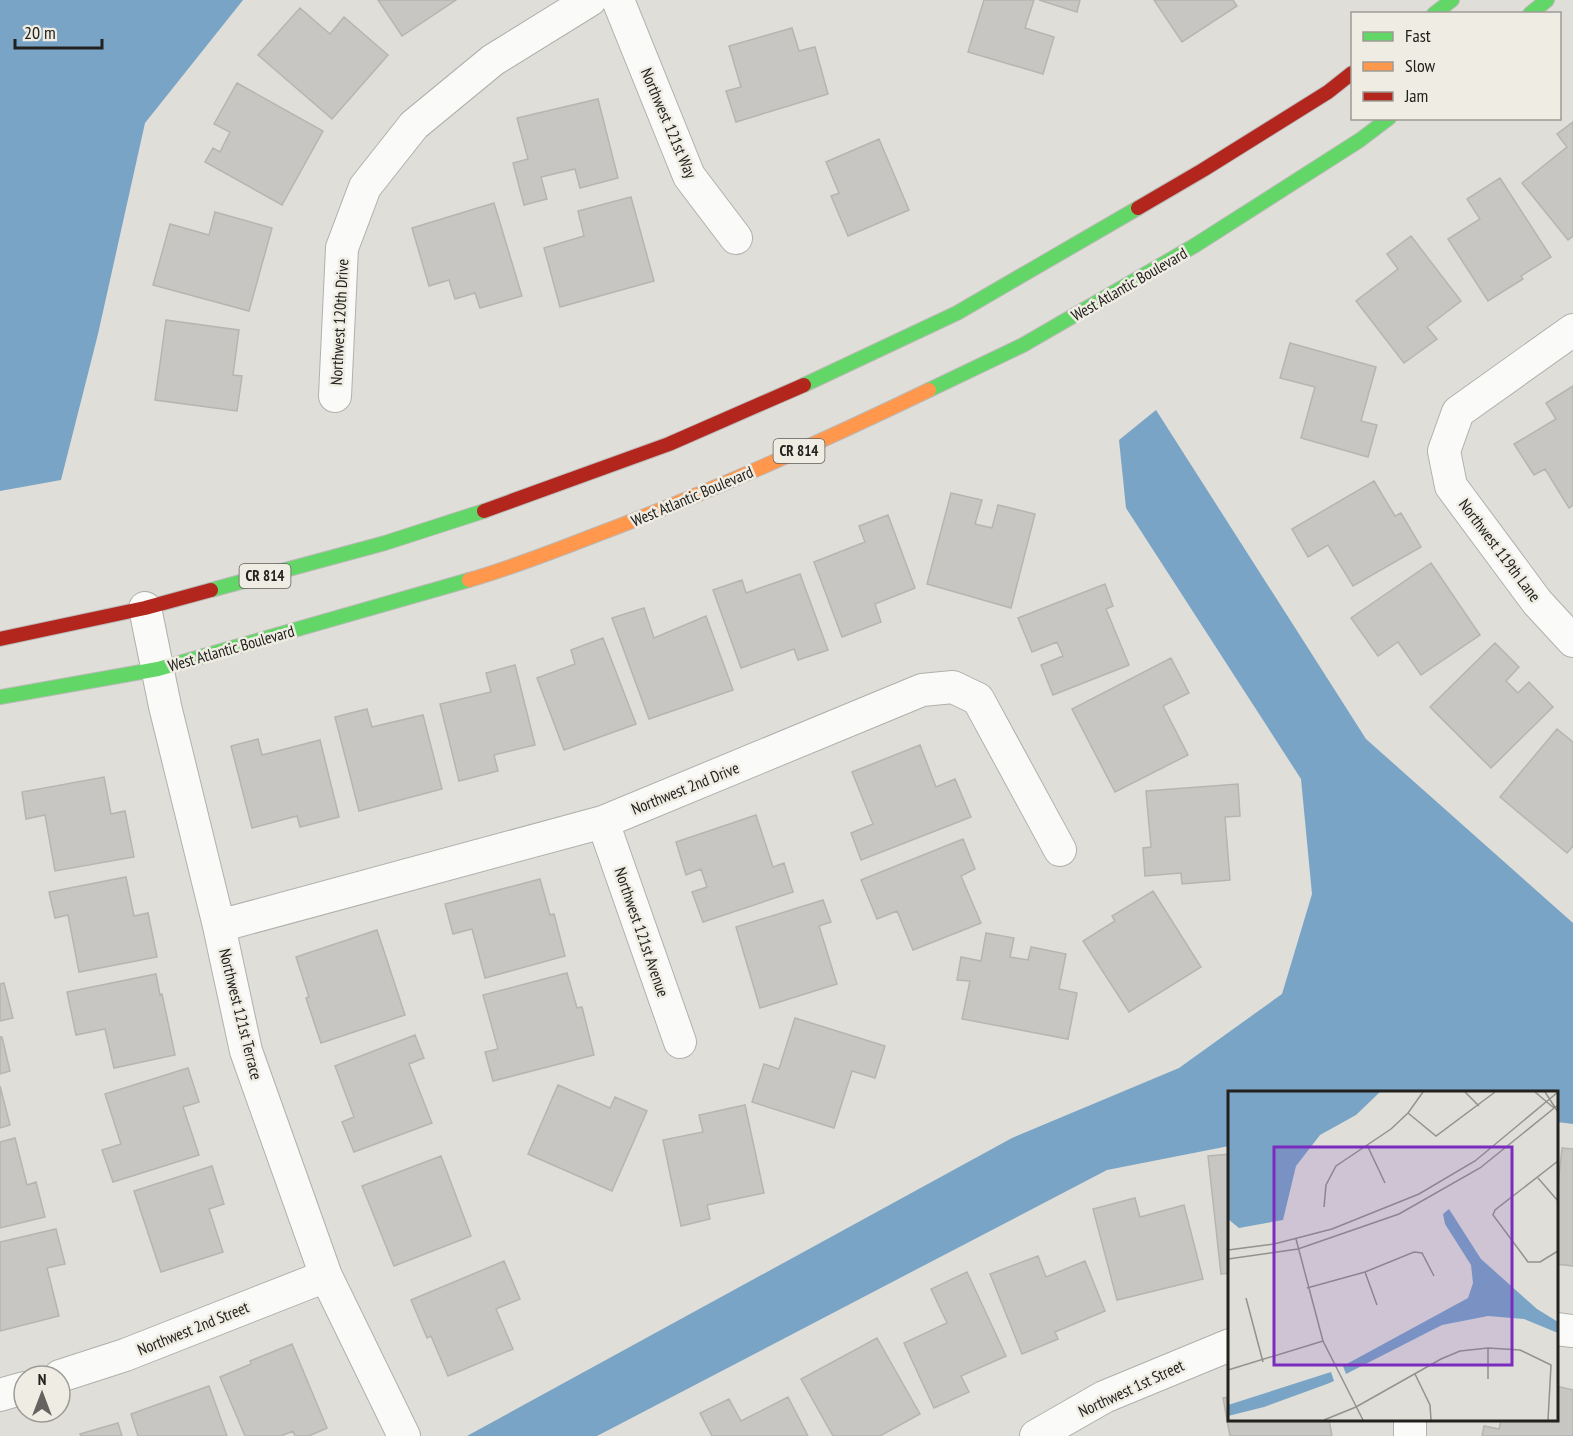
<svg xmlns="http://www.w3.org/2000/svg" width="1573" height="1436" viewBox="0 0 1573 1436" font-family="'PT Sans Narrow',sans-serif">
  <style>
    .water { fill: #79a4c5 }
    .building { fill: #c7c6c2; stroke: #b6b5b1; stroke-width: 1.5 }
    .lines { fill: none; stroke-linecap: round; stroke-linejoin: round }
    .street-casing { stroke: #b0b0ac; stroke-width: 34 }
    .fast-casing { stroke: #bbbab8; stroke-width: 16 }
    .slow-casing { stroke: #bbbab8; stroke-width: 16 }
    .jam-casing { stroke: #bbbab8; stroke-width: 16 }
    .street { stroke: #fafaf9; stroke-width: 32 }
    .fast { stroke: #63d668; stroke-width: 14 }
    .slow { stroke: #ff974d; stroke-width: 14 }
    .jam { stroke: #b3261e; stroke-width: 14 }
    .labels { text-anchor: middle; stroke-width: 5; stroke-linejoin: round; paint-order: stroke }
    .shield { fill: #efede3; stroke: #605e58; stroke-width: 1.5 }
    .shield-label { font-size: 15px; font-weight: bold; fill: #22211d }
    .street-label { font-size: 16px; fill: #22211d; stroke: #efede3 }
    .inset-road { fill: none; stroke: #93928e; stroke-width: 1.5 }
    .view { fill: #7b2cbf; fill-opacity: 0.15; stroke: #7b2cbf; stroke-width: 3 }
    .inset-edge { fill: none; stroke: #22211d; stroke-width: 3 }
  </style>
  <rect width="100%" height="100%" fill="#dfded9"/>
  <!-- water -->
  <path class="water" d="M0,0H243L145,123L98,334L61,480L0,491Z
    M1156,410L1366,739L1573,923V1124L1557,1122L1556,1092H1230L1229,1146L1107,1170L597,1436H467L1012,1138L1179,1068L1282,994L1312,894L1301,779L1126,508L1119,440Z"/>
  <!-- building -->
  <path class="building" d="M378,0H456L402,36Z
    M984,0H1034L1025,28L1054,37L1043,74L968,52Z
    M1039,0H1080L1077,12Z
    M1154,0H1233L1237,6L1182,42Z
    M300,8L330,34L344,17L388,55L332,119L258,55Z
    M792,28L799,51L815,47L828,94L736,122L726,91L741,87L729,46Z
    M237,83L323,131L282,205L205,162L213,148L220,152L230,132L214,124Z
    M598,99L618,178L580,188L575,169L541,177L547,199L524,205L513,163L528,159L517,118Z
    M1573,122V236L1568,240L1522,183L1567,147L1557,134Z
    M879,139L909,210L848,236L831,196L839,193L826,162Z
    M1500,178L1551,257L1521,276L1523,279L1488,301L1448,239L1480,219L1467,199Z
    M631,197L654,281L560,307L544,248L584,236L578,211Z
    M494,203L522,296L480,308L475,293L455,299L449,280L429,286L412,228Z
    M215,212L272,228L249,311L153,285L170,224L209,235Z
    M1411,236L1461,301L1427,327L1437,339L1404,363L1356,301L1398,269L1387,254Z
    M166,320L239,330L233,375L242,376L237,411L155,400Z
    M1290,343L1376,367L1361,421L1377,425L1368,457L1301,438L1315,387L1280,378Z
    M1573,386V505L1569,508L1545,469L1534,475L1514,444L1556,419L1546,403Z
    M1374,481L1395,516L1401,513L1421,547L1353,586L1328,545L1308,557L1292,529Z
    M951,493L982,500L975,524L992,528L998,505L1035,514L1011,608L927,584Z
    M888,515L915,588L875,604L881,622L842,637L814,562L865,542L859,526Z
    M1431,563L1480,635L1421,675L1398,642L1378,656L1351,618Z
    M800,574L828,650L798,660L794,649L741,668L713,590L742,580L746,593Z
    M1105,584L1113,606L1106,609L1129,665L1053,695L1041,665L1063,656L1057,642L1032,652L1018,618Z
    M644,608L654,638L706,616L733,690L649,719L612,618Z
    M603,638L636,724L564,750L537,678L575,664L571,650Z
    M1495,643L1519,667L1506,681L1518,693L1529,682L1553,707L1491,768L1430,707Z
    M1171,658L1189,693L1163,706L1188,755L1115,792L1072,709Z
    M515,665L535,745L494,755L498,771L459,781L440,704L491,692L486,673Z
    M367,709L372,727L423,715L442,789L359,811L335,717Z
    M1557,729L1573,742V846L1567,853L1500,797Z
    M258,739L262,755L320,740L339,817L300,827L297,816L252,828L231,746Z
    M920,745L936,787L955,779L971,817L861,860L851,833L873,824L852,772Z
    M104,777L111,814L125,811L134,857L55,871L45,815L26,819L22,792Z
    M1238,784L1240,816L1225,817L1230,880L1182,884L1181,873L1145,876L1143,848L1151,847L1146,791Z
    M756,815L773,867L784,863L793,892L703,922L692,892L707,887L701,869L686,875L676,842Z
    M963,839L975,869L961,876L981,923L913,950L897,911L877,919L861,880Z
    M126,877L134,916L148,913L157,957L79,972L68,915L55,918L49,892Z
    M540,879L550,915L554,914L565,956L485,978L472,929L453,934L445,904Z
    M1153,891L1201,967L1129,1012L1083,941L1115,921L1112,916Z
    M823,900L831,922L819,926L837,984L760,1008L736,927Z
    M377,930L405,1015L321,1043L306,998L309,997L296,957Z
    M986,933L1014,938L1010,957L1028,960L1031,947L1066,954L1059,989L1077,993L1068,1039L962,1019L970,981L957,980L961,957L981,961Z
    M567,973L577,1008L582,1007L594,1055L493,1081L485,1052L498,1049L483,995Z
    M156,974L160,995L162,994L175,1055L114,1068L105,1029L76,1035L67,992Z
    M4,983L13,1018L0,1021V984Z
    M795,1018L885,1046L875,1078L852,1071L834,1128L752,1102L764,1064L779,1069Z
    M415,1035L424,1058L409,1064L432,1123L354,1152L342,1122L354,1117L335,1066Z
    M0,1037H2L10,1071L0,1074Z
    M188,1068L199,1102L183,1107L199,1155L113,1182L102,1150L121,1144L105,1094Z
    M558,1085L610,1108L615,1097L647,1111L612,1191L528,1154Z
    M0,1086L10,1125L0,1128Z
    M745,1105L764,1193L707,1205L710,1219L681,1226L663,1140L703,1132L699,1115Z
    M15,1138L27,1185L36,1182L45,1217L0,1228V1142Z
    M1562,1148L1573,1149V1266L1556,1264V1205Z
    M1230,1154V1273L1221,1274L1208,1156Z
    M441,1156L471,1236L394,1266L362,1186Z
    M212,1166L224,1204L209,1209L223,1252L161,1272L134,1191Z
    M1135,1198L1140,1217L1184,1205L1203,1279L1117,1300L1093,1209Z
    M56,1229L65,1264L47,1268L59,1316L0,1331V1242Z
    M1038,1256L1046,1277L1085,1261L1105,1311L1055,1332L1058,1339L1022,1354L990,1274Z
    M504,1261L520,1299L496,1309L513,1349L448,1376L431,1336L427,1338L411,1300Z
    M967,1272L1006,1356L961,1376L969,1392L934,1408L904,1343L947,1323L931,1289Z
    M877,1338L920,1414L880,1436H833L801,1379Z
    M292,1344L327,1428L309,1436H295L293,1431L281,1436H245L220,1377L251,1364L250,1361Z
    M209,1386L227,1436H138L131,1414Z
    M1556,1386L1573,1390V1436H1482L1484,1426L1499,1429L1501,1420H1556Z
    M788,1397L808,1436H712L700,1413L729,1399L741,1421Z
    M1230,1397V1420H1329L1332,1436H1230L1223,1398Z
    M118,1423L122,1436H81L80,1434Z"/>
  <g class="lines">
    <defs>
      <path id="street" d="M618,0L689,176L736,238
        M1573,330L1458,412L1444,451L1451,486L1537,602L1573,641
        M335,396L342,248L365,187L414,125L493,60L590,0
        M145,608L165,706L219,926L246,1051L326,1276L404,1436
        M603,822L680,1042
        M219,926L603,822L922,690L953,687L978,699L1060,850
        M1556,1329L1573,1331
        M60,1376L125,1355L326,1276
        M0,1395L24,1388
        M1036,1436L1104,1397L1230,1345
        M1410,1436V1420"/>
      <path id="fast" d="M1434,14L1452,0
        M1530,14L1547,0
        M804,385L957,313L1138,208
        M929,390L1023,345L1194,246L1360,140L1389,118
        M211,590L385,543L484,511
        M0,697L158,669L469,580"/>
      <path id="slow" d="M469,580C511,568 552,552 593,536C708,493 819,443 929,390"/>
      <path id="jam" d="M1138,208L1203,170L1328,92L1352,73
        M484,511L669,444L804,385
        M0,639L145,608L211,590"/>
    </defs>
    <!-- street casing -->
    <use href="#street" class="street-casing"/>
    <!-- fast casing -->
    <use href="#fast" class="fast-casing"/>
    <!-- slow casing -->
    <use href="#slow" class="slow-casing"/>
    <!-- jam casing -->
    <use href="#jam" class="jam-casing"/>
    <!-- street -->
    <use href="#street" class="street"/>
    <!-- fast -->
    <use href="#fast" class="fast"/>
    <!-- slow -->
    <use href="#slow" class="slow"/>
    <!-- jam -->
    <use href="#jam" class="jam"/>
  </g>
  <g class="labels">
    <!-- shield labels -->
    <g class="shield">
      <rect x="773.5" y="439" width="51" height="24" rx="4.5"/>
      <rect x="239.5" y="564" width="51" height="24" rx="4.5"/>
    </g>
    <g class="shield-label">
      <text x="799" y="456">CR 814</text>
      <text x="265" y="581">CR 814</text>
    </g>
    <!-- street labels -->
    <g class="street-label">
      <text transform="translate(669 123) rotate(67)" y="6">Northwest 121st Way</text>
      <text transform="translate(1129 284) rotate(-30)" y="6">West Atlantic Boulevard</text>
      <text transform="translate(339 322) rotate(-87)" y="6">Northwest 120th Drive</text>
      <text transform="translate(692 496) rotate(-23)" y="6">West Atlantic Boulevard</text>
      <text transform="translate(1500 550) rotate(53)" y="6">Northwest 119th Lane</text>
      <text transform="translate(231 648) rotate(-16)" y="6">West Atlantic Boulevard</text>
      <text transform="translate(685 788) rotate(-22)" y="6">Northwest 2nd Drive</text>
      <text transform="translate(642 932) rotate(71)" y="6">Northwest 121st Avenue</text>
      <text transform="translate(241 1014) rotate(76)" y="6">Northwest 121st Terrace</text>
      <text transform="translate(193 1328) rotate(-22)" y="6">Northwest 2nd Street</text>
      <text transform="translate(1131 1388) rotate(-25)" y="6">Northwest 1st Street</text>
    </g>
  </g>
  <!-- overview -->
  <g transform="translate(1228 1091)">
    <rect width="330" height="330" fill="#dfded9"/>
    <path d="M0,1H152L128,24L92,44L68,75L55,129L11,137L0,128ZM221,118L253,168L309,218L330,231V242L296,228L260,225L214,234L118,283L115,275L240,207L245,192L243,174L217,133L215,123ZM103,281L106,290L99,293L36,316L0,325V314Z" fill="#79a4c5"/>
    <path class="inset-road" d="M237,1L251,15M307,1L326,17M317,1L330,21M180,22L208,45L267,1M139,54L157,92M330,70L267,119L265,124L300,171H312L330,160M310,87L330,110M96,116L98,94L108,75L163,38L180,22L195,1M68,148L95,250L135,329M0,159L46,153L104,138L191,103L247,70L330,1M0,168L70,158L171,123L252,77L330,14M137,181L149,214M79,197L137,181L186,161L194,162L206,185M18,207L35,271M0,279L95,250M187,283L202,314L203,329M260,288V257M96,329L128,316L213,268L232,260L260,257L292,259L323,274L320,329"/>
    <path class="view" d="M46,56H284V274H46Z"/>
    <rect width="330" height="330" class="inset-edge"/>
  </g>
  <!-- legend -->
  <rect x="1351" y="12" width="210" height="108" fill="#efede3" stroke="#9d9b94" stroke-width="1.5"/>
  <rect x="1363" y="32" width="30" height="9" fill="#63d668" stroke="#9d9b94" stroke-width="1.5"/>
  <text x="1405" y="42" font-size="18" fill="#22211d">Fast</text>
  <rect x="1363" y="62" width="30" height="9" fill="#ff974d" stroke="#9d9b94" stroke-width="1.5"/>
  <text x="1405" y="72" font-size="18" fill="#22211d">Slow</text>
  <rect x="1363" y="92" width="30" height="9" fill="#b3261e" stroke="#9d9b94" stroke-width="1.5"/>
  <text x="1405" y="102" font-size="18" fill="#22211d">Jam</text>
  <!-- north arrow -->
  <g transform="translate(42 1394)"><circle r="28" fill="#efede3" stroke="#9d9b94" stroke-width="1.5"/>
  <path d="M0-4.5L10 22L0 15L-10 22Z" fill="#64635f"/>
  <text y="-9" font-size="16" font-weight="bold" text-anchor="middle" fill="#22211d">N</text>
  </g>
  <!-- scale -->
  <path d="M15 39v9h87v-9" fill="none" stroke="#22211d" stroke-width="3"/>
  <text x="24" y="39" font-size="18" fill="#22211d" stroke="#efede3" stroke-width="4.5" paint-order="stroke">20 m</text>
</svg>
